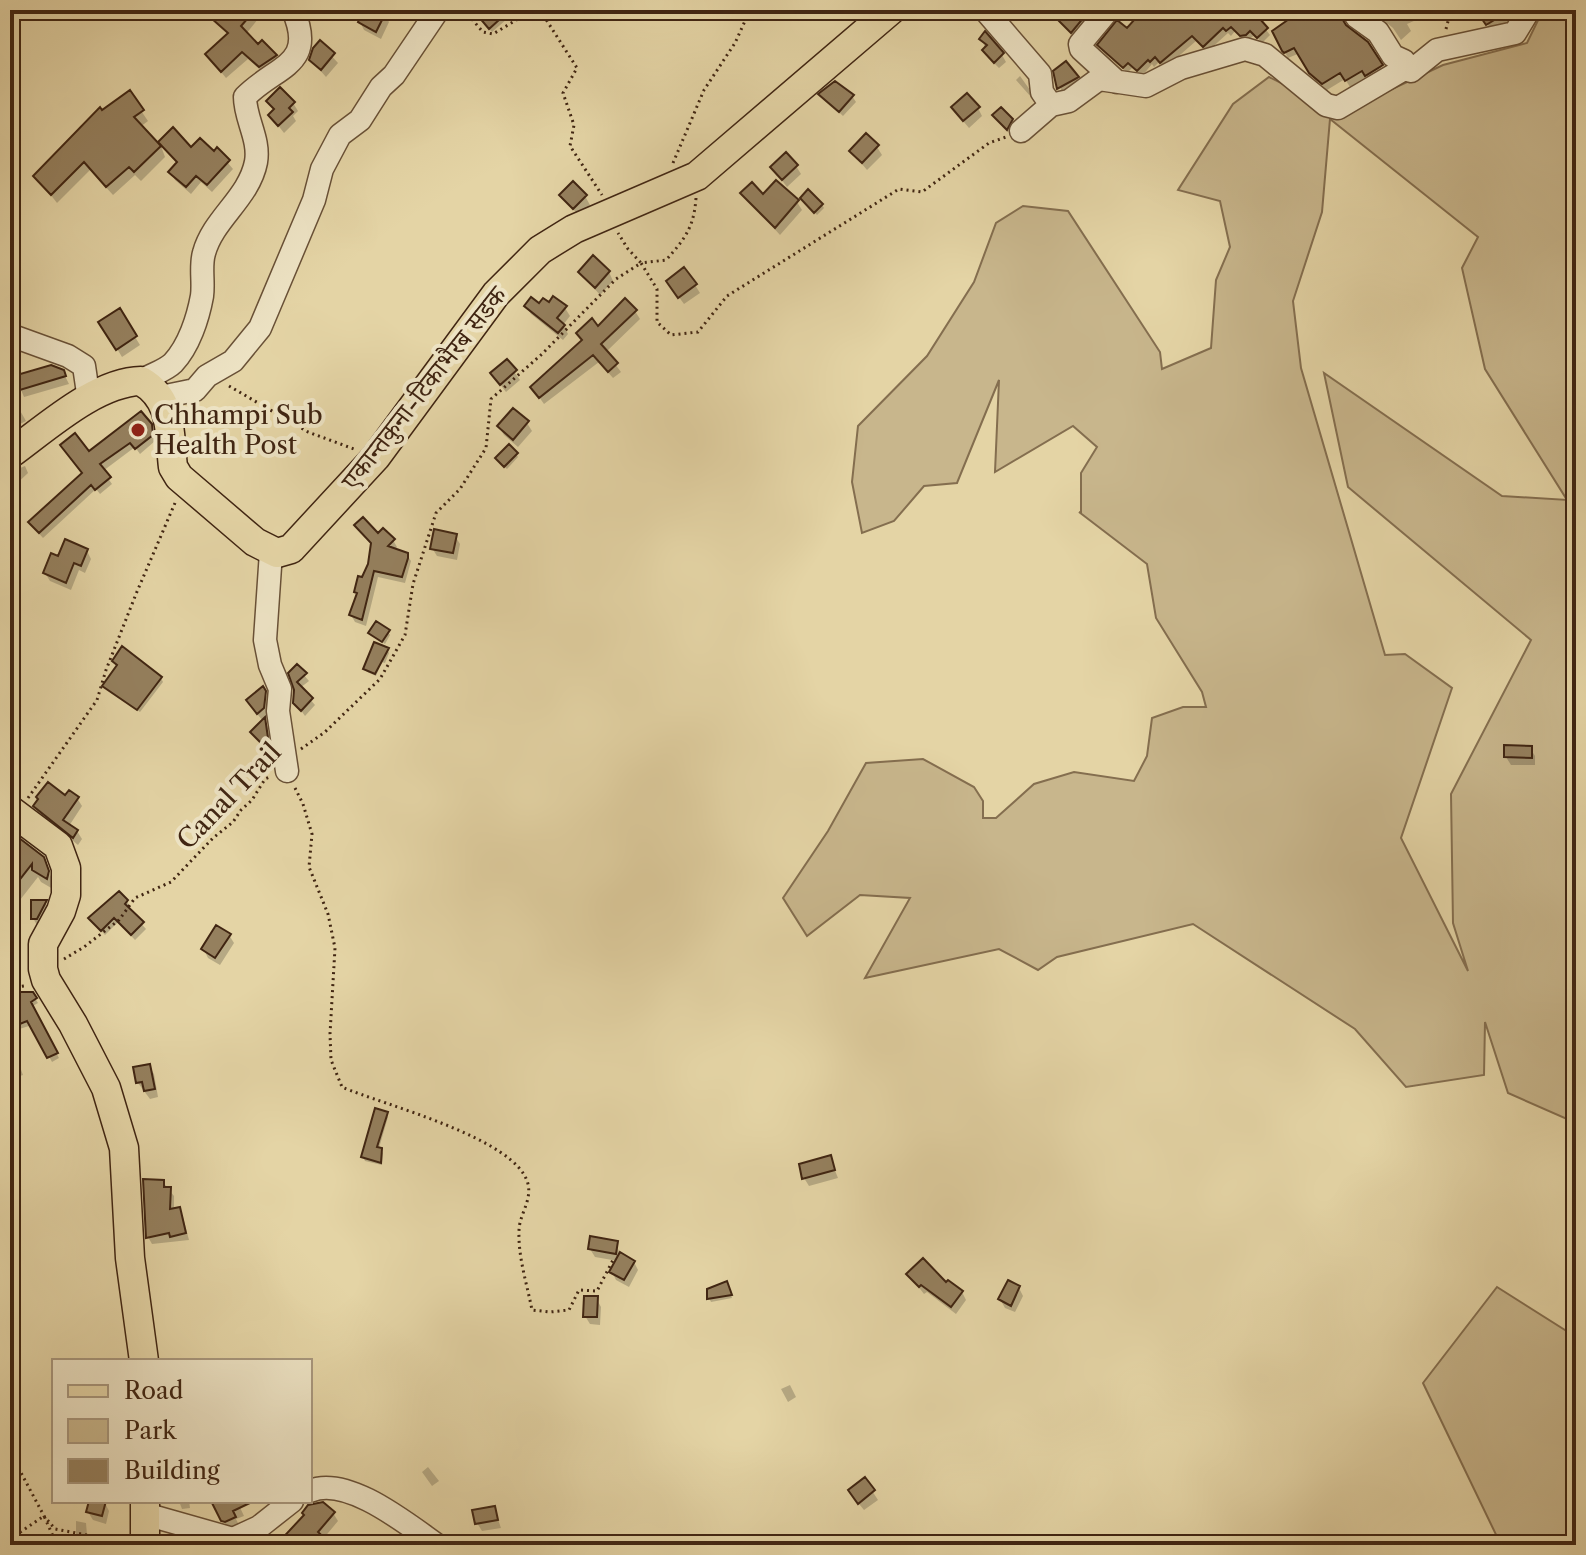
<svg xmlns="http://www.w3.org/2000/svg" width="1586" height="1555" viewBox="0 0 1586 1555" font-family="'Libre Caslon Text','Noto Serif Devanagari',serif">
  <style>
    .green { fill: #c8b68c; stroke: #846e4f; stroke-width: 2; fill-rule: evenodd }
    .shadow { fill: #0003 }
    .building { fill: #95805e; stroke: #402512; stroke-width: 2 }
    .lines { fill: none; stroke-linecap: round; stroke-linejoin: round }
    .minor-casing { stroke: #695137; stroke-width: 25 }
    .major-casing { stroke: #402512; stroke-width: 31 }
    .path { stroke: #402512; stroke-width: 3; stroke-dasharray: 2 4; stroke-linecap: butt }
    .minor { stroke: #ede3c4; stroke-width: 22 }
    .major { stroke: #e4d4a5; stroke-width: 28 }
    .poi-dot { fill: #8f2418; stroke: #ede3c4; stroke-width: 3 }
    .labels { text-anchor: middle; stroke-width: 8; stroke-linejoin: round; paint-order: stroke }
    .street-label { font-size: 26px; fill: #402512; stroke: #ede3c4 }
    .poi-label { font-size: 26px; fill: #402512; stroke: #ede3c4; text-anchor: start }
  </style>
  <rect width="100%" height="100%" fill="#e4d4a5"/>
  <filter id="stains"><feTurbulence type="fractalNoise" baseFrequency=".0025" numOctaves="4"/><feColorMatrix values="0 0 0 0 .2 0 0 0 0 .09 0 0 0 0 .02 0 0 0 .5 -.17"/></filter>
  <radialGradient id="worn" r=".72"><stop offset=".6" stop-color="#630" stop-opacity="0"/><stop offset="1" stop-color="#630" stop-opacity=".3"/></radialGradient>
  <!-- green -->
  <path class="green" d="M1543,10H1576V1123L1508,1093L1485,1022L1484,1075L1406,1087L1355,1029L1193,924L1057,957L1038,970L999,949L865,978L910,898L860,895L807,936L783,898L828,831L866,763L923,759L974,787L983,801V818H996L1034,784L1074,772L1134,781L1147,756L1152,718L1183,707H1206L1202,692L1156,618L1147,564L1079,512L1081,513V473L1097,447L1073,426L995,472L999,380L957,483L924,486L894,521L862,533L852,482L858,426L927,356L974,282L996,223L1023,206L1068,211L1160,352L1162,369L1211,348L1216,280L1230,247L1220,201L1178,190L1233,104L1269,77L1331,108V118L1443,65L1527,43ZM1330,119L1478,237L1462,268L1485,369L1567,500L1502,496L1324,373L1348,487L1531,640L1451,794L1453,923L1468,971L1401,838L1452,688L1405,654L1385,655L1301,368L1293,301L1322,212Z
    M1497,1287L1576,1337V1545H1501L1423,1383Z"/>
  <!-- shadow -->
  <path class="shadow" d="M217,10H260L256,15L258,19L246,34L259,47L276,56L280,63L265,74L248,59L226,78L207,55L229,35L212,17Z
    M366,10H376L384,14L389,22L381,39L364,30L360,22Z
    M471,10H501L507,19L492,32Z
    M1059,10H1085L1089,24L1076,39L1059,22L1055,15Z
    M1140,10H1251L1270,35L1262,43L1255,35L1245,42L1235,31L1231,36L1228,33L1207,52L1196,41L1165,68L1159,62L1154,67L1152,64L1142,76L1132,68L1127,73L1100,45L1127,31L1144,12Z
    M1304,10H1328L1366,43L1385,73L1370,82L1367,76L1350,87L1345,79L1327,90L1316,80L1300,53L1288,58L1274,32Z
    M1371,10H1430L1432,13L1407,24L1411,31L1401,40L1393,28Z
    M1480,10H1514L1517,16L1492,32Z
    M982,39L1002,55L1006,62L999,68L988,57Z
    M320,43L338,63L326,77L311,60Z
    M1056,72L1077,78L1081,86L1063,96Z
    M1020,76L1030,90L1031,97L1016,80Z
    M129,93L148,121L140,127L157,145L173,130L191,150L214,154L217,150L233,169L212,192L201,182L191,194L175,180L171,173L178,164L161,146L165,157L141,181L135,175L113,195L90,170L57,203L36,176L102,112Z
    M821,95L852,96L856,102L843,116Z
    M269,101L293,103L298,111L293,116L296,121L284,133L270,115L275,111Z
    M978,108L982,116L969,128L958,115Z
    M877,147L882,155L867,170L851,151Z
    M796,166L801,174L787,187L772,167Z
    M743,194L797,202L802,210L780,235Z
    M561,195L585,196L590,205L579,216Z
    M804,201L822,205L824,208L817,215Z
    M580,272H609L613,281L600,295Z
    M695,285L700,293L684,304L673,289Z
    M526,306L565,308L570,316L563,325L568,334L563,340L531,314Z
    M119,311L140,345L122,357L101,322Z
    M635,311L640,319L606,352L621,372L613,378L599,362L544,404L532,387L598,328Z
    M507,362L520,380L506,392L492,374Z
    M63,372L69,384L24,397L16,378Z
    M10,393L26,421L10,429Z
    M527,423L532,431L518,447L504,435L499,427Z
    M150,425L155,441L140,454L135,447L103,471L112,484L100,494L96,489L43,538L34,528L84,474L89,453Z
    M516,454L518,457L507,469L499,462Z
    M25,466L28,473L10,490V472Z
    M356,526L393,540L397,547L394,550L407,555L411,561L405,583L378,577L366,626L355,622L351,615L358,596L356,592L370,564L372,545Z
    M455,536L460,544L457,560L437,556L432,548Z
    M87,551L91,559L85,573L79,570L71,590L50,581L45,573Z
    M388,632L390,635L385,644L371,633Z
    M387,649L389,653L385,663L382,662L376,676L367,672L365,669Z
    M114,661L161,678L163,682L140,712L105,686L119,666Z
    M297,667L309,681L300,688L315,705L305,716L295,702Z
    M263,689L269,701L268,717L264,720L268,727L271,747L268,751L253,732L263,721L253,709Z
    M1530,748L1535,756V765H1511L1506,757Z
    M65,798H77L82,806L69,826L77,831L82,839L78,845L40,814L35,806Z
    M10,834L42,858L55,885L53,889L41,882L38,877L20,900L10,895Z
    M127,901L130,907L128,909L146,929L135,940L118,922L105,935L90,918Z
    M45,902L50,910L38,927L33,918Z
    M229,935L234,943L220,965L208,958L204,950Z
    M32,994L38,1003L31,1007L59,1058L52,1062L32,1025L10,1032V1006Z
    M10,1040L23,1075L14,1078L10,1068Z
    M149,1066L154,1074L158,1097L150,1099L138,1083L135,1069Z
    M386,1114L388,1117L379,1148L383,1153L382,1165L365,1161L363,1157Z
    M830,1158L838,1178L809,1186L804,1178Z
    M163,1182L174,1196V1211L179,1209L183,1217L189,1240L152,1244L148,1237Z
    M616,1242L620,1255L634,1262L638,1270L629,1287L616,1280L612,1272L618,1261L595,1257L590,1249Z
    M909,1275L947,1285L962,1292L966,1300L956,1314L927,1292L924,1294Z
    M728,1287L732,1298L711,1302L709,1298Z
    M1019,1288L1023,1296L1015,1312L1005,1308L1000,1299Z
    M596,1298L601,1307L600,1325L590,1324L585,1316Z
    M790,1385L796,1397L788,1402L781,1389Z
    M428,1467L439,1481L432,1486L422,1472Z
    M865,1480L878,1500L864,1510L855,1499Z
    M91,1501L105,1503L109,1511L106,1524L93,1520L88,1512Z
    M179,1501H189L190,1508L182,1509Z
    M213,1501H237L244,1516L236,1519L239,1525L228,1529Z
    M494,1508L501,1528L482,1531L477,1523Z
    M333,1513L338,1521L323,1539L329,1545H279Z
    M76,1521L86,1523L87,1535L76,1534Z
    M268,1540L274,1545H261L263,1543Z"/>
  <!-- building -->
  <path class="building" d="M215,10H255L241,26L258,44L262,40L277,55L259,67L242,52L221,72L205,54L228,33L211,18Z
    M364,10H387L376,32L358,22Z
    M473,10H510L489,29Z
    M1048,10H1084L1085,16L1071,33Z
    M1143,10H1223L1231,17L1238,10H1252L1268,28L1257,38L1250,31L1246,35L1240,36L1231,27L1226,31L1223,28L1203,47L1192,36L1160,63L1155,57L1150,62L1148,60L1137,71L1128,63L1123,68L1097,45L1117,20L1127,28Z
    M1302,10H1337L1346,25L1368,42L1383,65L1365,76L1362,71L1345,81L1340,73L1322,84L1309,73L1294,48L1284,53L1282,51L1272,31Z
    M1476,10H1511L1486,25Z
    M985,31L1004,53L994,63L982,50L987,45L979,39Z
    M320,40L335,53L321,70L309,60L313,48Z
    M1066,61L1079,77L1057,89L1053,71Z
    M835,81L854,95L839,112L818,94Z
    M280,87L295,102L289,108L293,112L278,126L268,115L274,109L266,101Z
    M130,90L144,110L134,117L161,146L134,172L129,167L106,187L84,162L51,195L33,176L100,107L102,110Z
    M967,93L980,107L963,121L951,107Z
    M1001,107L1013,119L1007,130L992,115Z
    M173,127L191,147L200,138L214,151L217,147L230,160L207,185L196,176L186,187L168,172L177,162L158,142Z
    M866,133L879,145L862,163L849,151Z
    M786,152L798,165L782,180L770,167Z
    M776,180L799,200L775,228L740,193L752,182L763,194Z
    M573,181L587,195L573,209L559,195Z
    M808,189L823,204L814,213L800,198Z
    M593,255L610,271L595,288L578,272Z
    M684,267L697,284L678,298L666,281Z
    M553,296L567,306L557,318L565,325L558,333L524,306L531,297L539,303L543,298L549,302Z
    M625,298L637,310L601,344L618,363L608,372L593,355L539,398L530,387L582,340L576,333L592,318L598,326Z
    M120,308L137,336L116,350L98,322Z
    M507,359L517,370L500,385L490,373Z
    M51,365L64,370L66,376L10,393V377Z
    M513,408L529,421L513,440L497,426Z
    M141,411L152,424L153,435L135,449L130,443L100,464L111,477L95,490L91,485L39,533L28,522L82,473L60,445L75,433L89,451Z
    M509,444L518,453L504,467L495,458Z
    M363,517L378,533L383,528L395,539L388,546L408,553V558L402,577L374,571L362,620L349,615L357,593L354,592L358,576L362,577L368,564L371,543L354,525Z
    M434,529L457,534L453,553L430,549Z
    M65,539L88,549L81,566L74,563L66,583L43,573L51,553L58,556Z
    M376,621L390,630L382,642L368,633Z
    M374,642L389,648L375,674L363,669Z
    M122,646L162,677L137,710L102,686L117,665L112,661Z
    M297,664L307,673L297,682L313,698L301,711L293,703L294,690L288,673Z
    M263,686L266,691L264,708L257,714L246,700Z
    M265,717L268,738L262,744L250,732Z
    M1504,745L1532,746V758L1504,757Z
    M48,782L65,795L69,790L79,797L63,820L78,830L73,838L33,806L38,799L36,797Z
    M10,831L44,857L49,871L47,879L32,870V864L10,892Z
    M119,891L128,900L125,904L144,922L131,935L114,918L101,931L88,918Z
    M31,900H47L37,919H31Z
    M216,925L231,934L215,958L201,949Z
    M18,992H33L37,998L31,1002L58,1053L47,1058L27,1021L10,1028V1004Z
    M150,1064L155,1089L144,1091L142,1082L136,1083L133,1067Z
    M375,1108L388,1112L377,1147L382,1148L381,1163L361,1157Z
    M831,1155L835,1170L802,1179L799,1164Z
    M143,1179L164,1180V1187H171L170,1209L180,1207L186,1233L170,1237L169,1233L146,1238Z
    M590,1236L618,1241L616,1254L588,1249Z
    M620,1252L635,1261L624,1280L609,1272Z
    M923,1258L946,1282L948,1280L963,1291L951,1307L921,1285L919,1287L906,1274Z
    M1008,1280L1020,1286L1011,1306L998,1299Z
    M727,1281L732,1295L707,1299V1289Z
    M584,1296H598L597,1317H583Z
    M865,1477L875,1490L858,1504L848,1490Z
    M89,1501H106L102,1516L86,1512Z
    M211,1501H254L233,1511L236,1517L225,1522L221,1521Z
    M323,1502L335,1512L318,1532L332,1545H276L304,1515L302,1513L308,1505Z
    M495,1506L498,1520L475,1524L472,1510Z"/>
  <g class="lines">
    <defs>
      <path id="minor" d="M985,10L1040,74L1042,92L1051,105
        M1098,10L1105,14L1080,44L1081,49L1117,82
        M1352,10L1357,17L1378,32L1393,56L1404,61L1411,71
        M1021,131L1051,105L1069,101L1099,79L1146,86L1181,68L1245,49L1265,55L1326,105L1338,108L1404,69L1411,71L1437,50L1515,33L1529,10
        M10,335L68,356L84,366L89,400
        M141,381C150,375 165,371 173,363C189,346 198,318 202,296C204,282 200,266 204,253C213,219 249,198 256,162C260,139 245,119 245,97C276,65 317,66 293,10
        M161,397L195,390L207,376L233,361L260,328L314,200L322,169L340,135L360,120L381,87L394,75L438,10
        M271,552L265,640L270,665L280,689L278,711L287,771
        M310,1491C347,1475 407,1524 437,1545
        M145,1514L233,1539L259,1527L292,1501"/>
      <path id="major" d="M10,454C46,428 96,382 141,381C174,400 169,434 173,467L179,477L255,542L277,553L291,549L376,457L496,294L540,250L574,229L697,176L891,10
        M10,810L58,846L66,868V895L61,911L43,944V969L46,980L73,1024L106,1088L124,1148L130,1258L144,1361
        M145,1545V1501"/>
    </defs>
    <!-- minor casing -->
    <use href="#minor" class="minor-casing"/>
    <!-- major casing -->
    <use href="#major" class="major-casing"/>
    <!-- path -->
    <path class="path" d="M464,10L483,32L493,34L533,10
      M540,10L577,68L563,93L574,125L570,146L602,195
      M1446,29L1451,10
      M673,163L704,90L735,43L750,10
      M696,198C694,227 685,239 666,260L641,263L657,289V322L671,335L698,332L727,296L899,189L922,192L989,143L1006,137
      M229,386L308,432L354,449
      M301,749L325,732L380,679L405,635L413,584L436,513L460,489L486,448L491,399L542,354L616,279L641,263L628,249L618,233
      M295,788L303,804L312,834L309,867L328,914L335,948L330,1034L331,1060L342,1087C383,1105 517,1138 528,1184C532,1201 519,1215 519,1231C518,1257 527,1284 532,1310L550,1312L569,1310L579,1290L597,1291L613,1260
      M28,798L97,700L106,670L136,594L175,503
      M64,959L84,947L119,920L135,898L171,882L213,838L233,822L241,810L252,800L265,779L270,777
      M10,988L24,986
      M10,1452L44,1516L55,1529L124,1542
      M10,1539L44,1516L57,1545"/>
    <!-- minor -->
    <use href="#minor" class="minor"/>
    <!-- major -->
    <use href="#major" class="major"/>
  </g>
  <!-- markers -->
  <circle class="poi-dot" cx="138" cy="430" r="8"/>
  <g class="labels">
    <!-- street labels -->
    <g class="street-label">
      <text transform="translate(424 388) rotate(-52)" y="9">एकान्तकुना-टिकाभैरब सडक</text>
      <text transform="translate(229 796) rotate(-46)" y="9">Canal Trail</text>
    </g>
    <!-- poi labels -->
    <g class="poi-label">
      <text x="154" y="424">Chhampi Sub<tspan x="154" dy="30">Health Post</tspan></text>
    </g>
  </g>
  <!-- margin -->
  <rect width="1586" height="1555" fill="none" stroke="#e4d4a5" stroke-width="40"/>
  <rect x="12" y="12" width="1562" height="1531" fill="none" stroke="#402512" stroke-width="4"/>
  <rect x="20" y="20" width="1546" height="1515" fill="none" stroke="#402512" stroke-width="2"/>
  <!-- legend -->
  <rect x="52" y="1359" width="260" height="144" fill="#ede3c4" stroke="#a8977d" stroke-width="2"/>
  <rect x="68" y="1385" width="40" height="12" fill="#e4d4a5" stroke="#a8977d" stroke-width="2"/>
  <text x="124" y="1399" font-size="24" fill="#402512">Road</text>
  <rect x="68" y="1419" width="40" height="24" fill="#c8b68c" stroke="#a8977d" stroke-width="2"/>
  <text x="124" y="1439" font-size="24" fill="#402512">Park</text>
  <rect x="68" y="1459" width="40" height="24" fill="#95805e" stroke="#a8977d" stroke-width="2"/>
  <text x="124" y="1479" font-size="24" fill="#402512">Building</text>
  <rect width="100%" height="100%" filter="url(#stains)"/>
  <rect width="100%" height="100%" fill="url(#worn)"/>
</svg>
